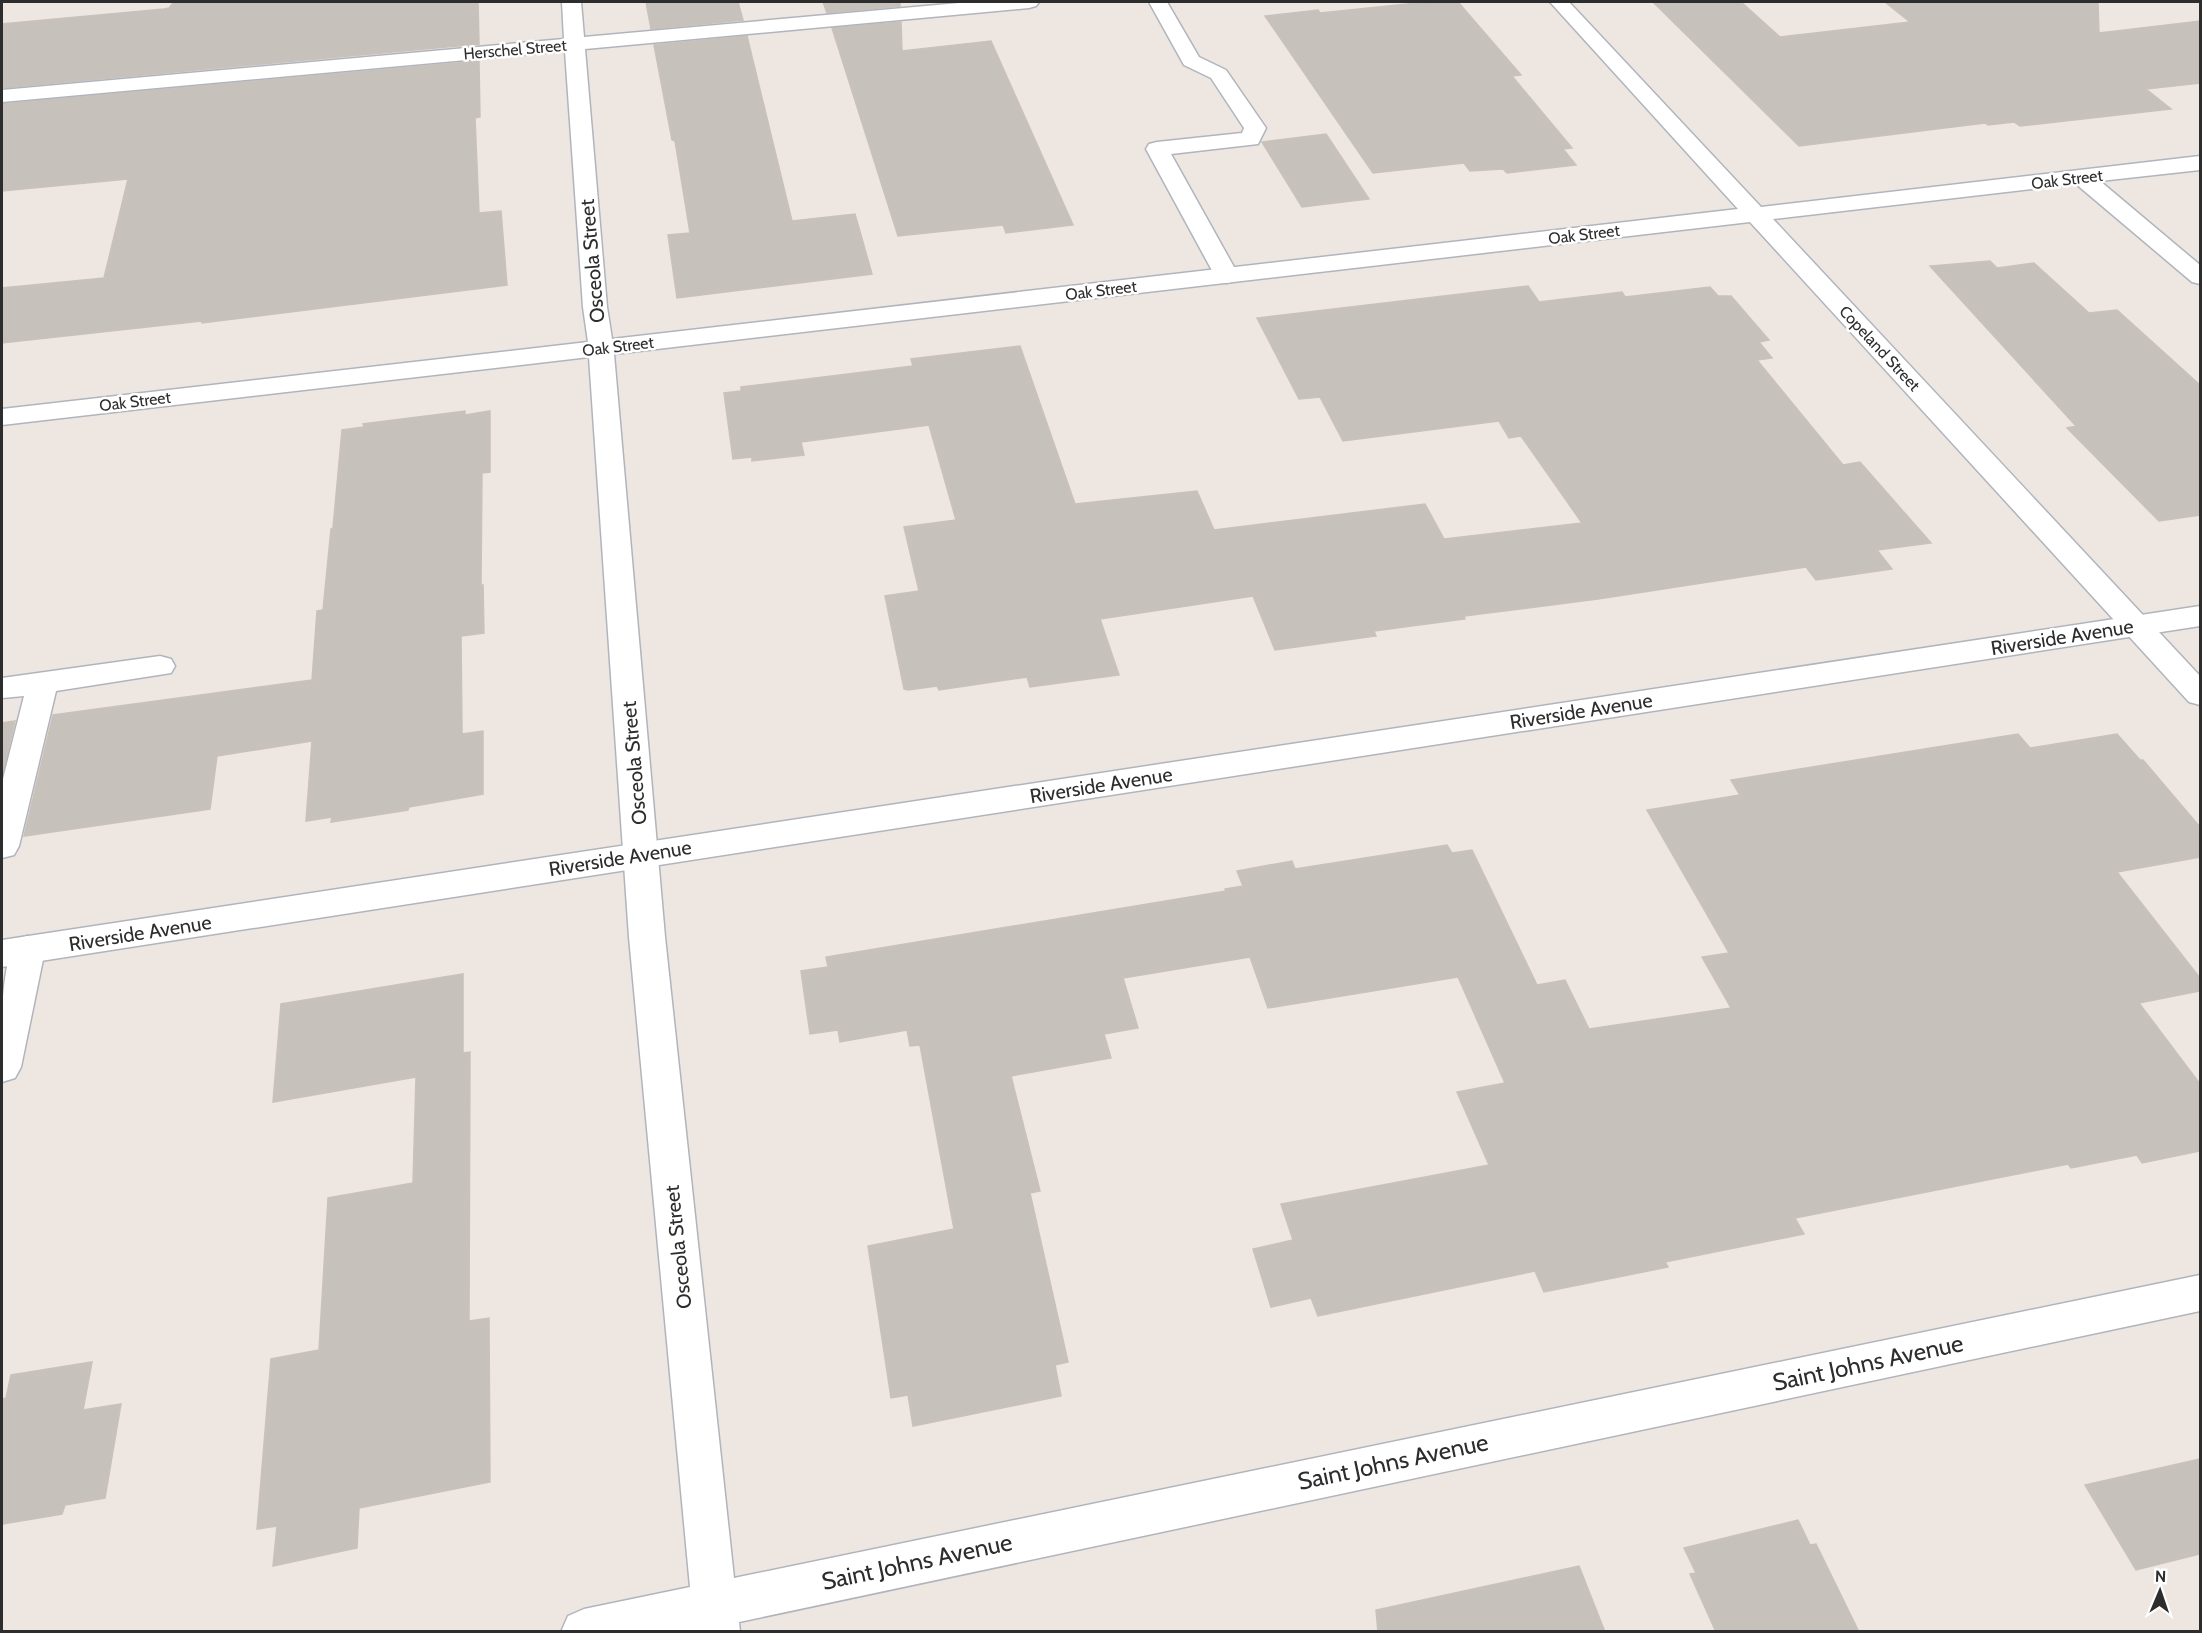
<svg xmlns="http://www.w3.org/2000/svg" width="2202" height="1633" viewBox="0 0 2202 1633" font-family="Cabin,sans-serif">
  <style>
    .building { fill: #c7c1bb; stroke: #c9c1ba; stroke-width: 1.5 }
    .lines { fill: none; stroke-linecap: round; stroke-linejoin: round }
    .service-casing { stroke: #b0b5bd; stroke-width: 3 }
    .minor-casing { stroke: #b0b5bd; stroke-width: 3 }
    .secondary-casing { stroke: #b0b5bd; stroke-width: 3 }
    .service { fill: #fff; fill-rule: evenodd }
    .minor { fill: #fff; fill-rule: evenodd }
    .secondary { fill: #fff; fill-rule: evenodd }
    .labels { text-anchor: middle; stroke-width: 5; stroke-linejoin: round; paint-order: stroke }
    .far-street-label { font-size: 16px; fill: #2d2d2d; stroke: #fff }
    .street-label { font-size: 20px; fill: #2d2d2d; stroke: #fff }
    .near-street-label { font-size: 24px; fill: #2d2d2d; stroke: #fff }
  </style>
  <rect width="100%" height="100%" fill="#eee6e0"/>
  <!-- building -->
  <path class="building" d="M174,2H478L479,44L2,88V24L164,9L169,8Z
    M646,2H738L743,20L651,29Z
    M823,2H900V6L827,13Z
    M1427,2H1458L1521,75L1512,76L1572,148L1563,149L1576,165L1507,173L1503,169L1470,171L1464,163L1373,173L1265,16L1318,10L1320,13Z
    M1653,2H1741L1780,37L1910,22L1885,2H2098L2099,33L2200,21V83L2146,89L2171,109L2020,126L2014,122L1988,125L1985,123L1799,146Z
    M901,22L902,51L991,41L1073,225L1006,233L1003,225L898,236L832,28Z
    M747,36L792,221L855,214L872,274L677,298L668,235L690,233L675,141L672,140L654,45Z
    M479,61L480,117L475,118L479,213L501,211L507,285L202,323V321L2,343V288L104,278L128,179L2,191V104Z
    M1326,134L1369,199L1302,207L1262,142Z
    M1990,261L1997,268L2034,263L2089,313L2117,310L2200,385V515L2159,521L2067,428L2076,426L1930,266Z
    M1528,286L1539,302L1622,292L1625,297L1710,287L1718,296H1731L1769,340L1759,342L1772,358L1757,360L1843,465L1860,462L1931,543L1877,550L1892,569L1816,580L1806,567L1598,599L1464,616L1465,619L1374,631L1376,636L1275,650L1253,596L1100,619L1119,675L1030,687L1027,677L939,690L937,686L908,690L904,689L885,596L919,591L904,527L956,520L929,425L801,442L804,455L752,461V457L733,459L724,393L741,391V387L913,366L911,359L1020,346L1075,504L1197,491L1214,530L1425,504L1444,539L1582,523L1521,436L1509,438L1499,421L1343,441L1320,397L1299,399L1257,318Z
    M465,411V415L490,411V472L482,473L481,586L483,585L484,633L461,636L462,734L483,731V794L409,807L408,810L331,822L332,817L306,821L312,741L217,756L210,809L24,836L53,715L312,680L317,611L323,610L331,529L333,528L342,430L364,427L363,424Z
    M15,721L2,776V723Z
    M2018,734L2030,748L2117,734L2140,760H2143L2200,827V857L2117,872L2200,978V991L2139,1003L2200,1084V1151L2142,1163L2137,1155L2071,1168L2068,1164L1795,1218L1804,1234L1665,1262L1668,1267L1544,1292L1535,1271L1318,1316L1311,1298L1271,1307L1253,1249L1293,1240L1281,1204L1489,1165L1457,1092L1505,1083L1458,977L1268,1008L1250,957L1123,978L1138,1028L1104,1034L1111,1058L1011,1076L1040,1191L1030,1193L1068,1362L1055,1365L1061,1396L913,1426L908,1395L891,1398L868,1246L954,1229L920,1045L910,1046L907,1030L840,1042L838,1030L810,1034L801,971L828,967L826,957L1226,891L1225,889L1243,886L1237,871L1292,861L1295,869L1447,845L1452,853L1472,850L1537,985L1565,980L1589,1029L1731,1008L1702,957L1729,953L1647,810L1740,795L1731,780Z
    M463,974V1053L470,1052L469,1321L489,1318L490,1482L359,1508L357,1548L273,1566L277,1526L257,1529L271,1359L319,1350L328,1198L413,1183L416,1077L273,1102L281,1004Z
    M92,1362L83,1410L121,1404L105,1498L65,1505L62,1514L2,1524V1399L6,1398L11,1375Z
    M2200,1459V1554L2136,1570L2085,1485Z
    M1798,1520L1810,1545L1816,1544L1859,1632H1716L1690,1574L1696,1573L1684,1548Z
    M1579,1566L1605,1632H1378L1376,1610Z"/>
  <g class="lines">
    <defs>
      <path id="service" d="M1149,2H1167L1199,57L1226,70L1266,128L1258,144L1171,154L1239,276L1235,281L1227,283L1219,281L1215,276L1146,149L1149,144L1157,142L1242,133L1244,128L1211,78L1184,65Z
        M160,656L171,659L175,666L171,673L56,691L19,846L14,855L2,858V783L24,696L2,698V678Z
        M27,936L39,940L45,950L21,1067L15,1078L2,1082C0,1047 0,971 15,940Z"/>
      <path id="minor" d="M562,2H581L584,37L970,2H1039L1036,6L1029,8L585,49L607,307L612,339L1738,209L1550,2H1569L1761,207L2200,156V170L2100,181L2200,265V284L2192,282L2076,184L1773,219L2200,676V705L2189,702L1750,222L614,354L665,937L734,1578L2200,1275V1311L739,1622L740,1632H561L568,1616L584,1609L690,1587L629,937L589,357L2,425V409L588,342L583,307L565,51L2,102V90L564,39Z"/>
      <path id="secondary" d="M2200,606V626L2,967V940Z"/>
    </defs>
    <!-- service casing -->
    <use href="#service" class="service-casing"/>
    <!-- minor casing -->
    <use href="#minor" class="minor-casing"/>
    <!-- secondary casing -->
    <use href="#secondary" class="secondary-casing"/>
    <!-- service -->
    <use href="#service" class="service"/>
    <!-- minor -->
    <use href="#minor" class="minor"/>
    <!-- secondary -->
    <use href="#secondary" class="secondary"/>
  </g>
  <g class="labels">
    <!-- far-street labels -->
    <g class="far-street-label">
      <text transform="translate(515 49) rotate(-5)" y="6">Herschel Street</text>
      <text transform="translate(2067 179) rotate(-7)" y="6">Oak Street</text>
      <text transform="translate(1584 234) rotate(-7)" y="6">Oak Street</text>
      <text transform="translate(1101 290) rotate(-7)" y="6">Oak Street</text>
      <text transform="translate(618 346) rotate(-7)" y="6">Oak Street</text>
      <text transform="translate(1880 348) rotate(47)" y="6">Copeland Street</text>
      <text transform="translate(135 401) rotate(-7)" y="6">Oak Street</text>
    </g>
    <!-- street labels -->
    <g class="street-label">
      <text transform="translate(592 261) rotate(-95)" y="7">Osceola Street</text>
      <text transform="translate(2062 637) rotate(-9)" y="7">Riverside Avenue</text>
      <text transform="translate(1581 711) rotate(-9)" y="7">Riverside Avenue</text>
      <text transform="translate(634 763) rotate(-95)" y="7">Osceola Street</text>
      <text transform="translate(1101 785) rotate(-9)" y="7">Riverside Avenue</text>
      <text transform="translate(620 858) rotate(-9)" y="7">Riverside Avenue</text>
      <text transform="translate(140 933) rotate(-9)" y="7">Riverside Avenue</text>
      <text transform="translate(678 1247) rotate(-96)" y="7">Osceola Street</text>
    </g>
    <!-- near-street labels -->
    <g class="near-street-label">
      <text transform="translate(1868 1363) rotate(-12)" y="8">Saint Johns Avenue</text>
      <text transform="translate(1393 1462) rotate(-12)" y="8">Saint Johns Avenue</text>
      <text transform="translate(917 1562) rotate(-12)" y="8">Saint Johns Avenue</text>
    </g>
  </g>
  <!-- border -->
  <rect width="2202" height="1633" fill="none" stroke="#2d2d2d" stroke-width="6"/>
  <!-- north arrow -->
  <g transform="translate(2160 1591) rotate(2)" stroke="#ffffff" stroke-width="4.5" paint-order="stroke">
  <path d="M0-4.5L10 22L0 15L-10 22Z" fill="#2d2d2d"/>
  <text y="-9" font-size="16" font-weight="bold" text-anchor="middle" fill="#2d2d2d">N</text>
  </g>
</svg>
